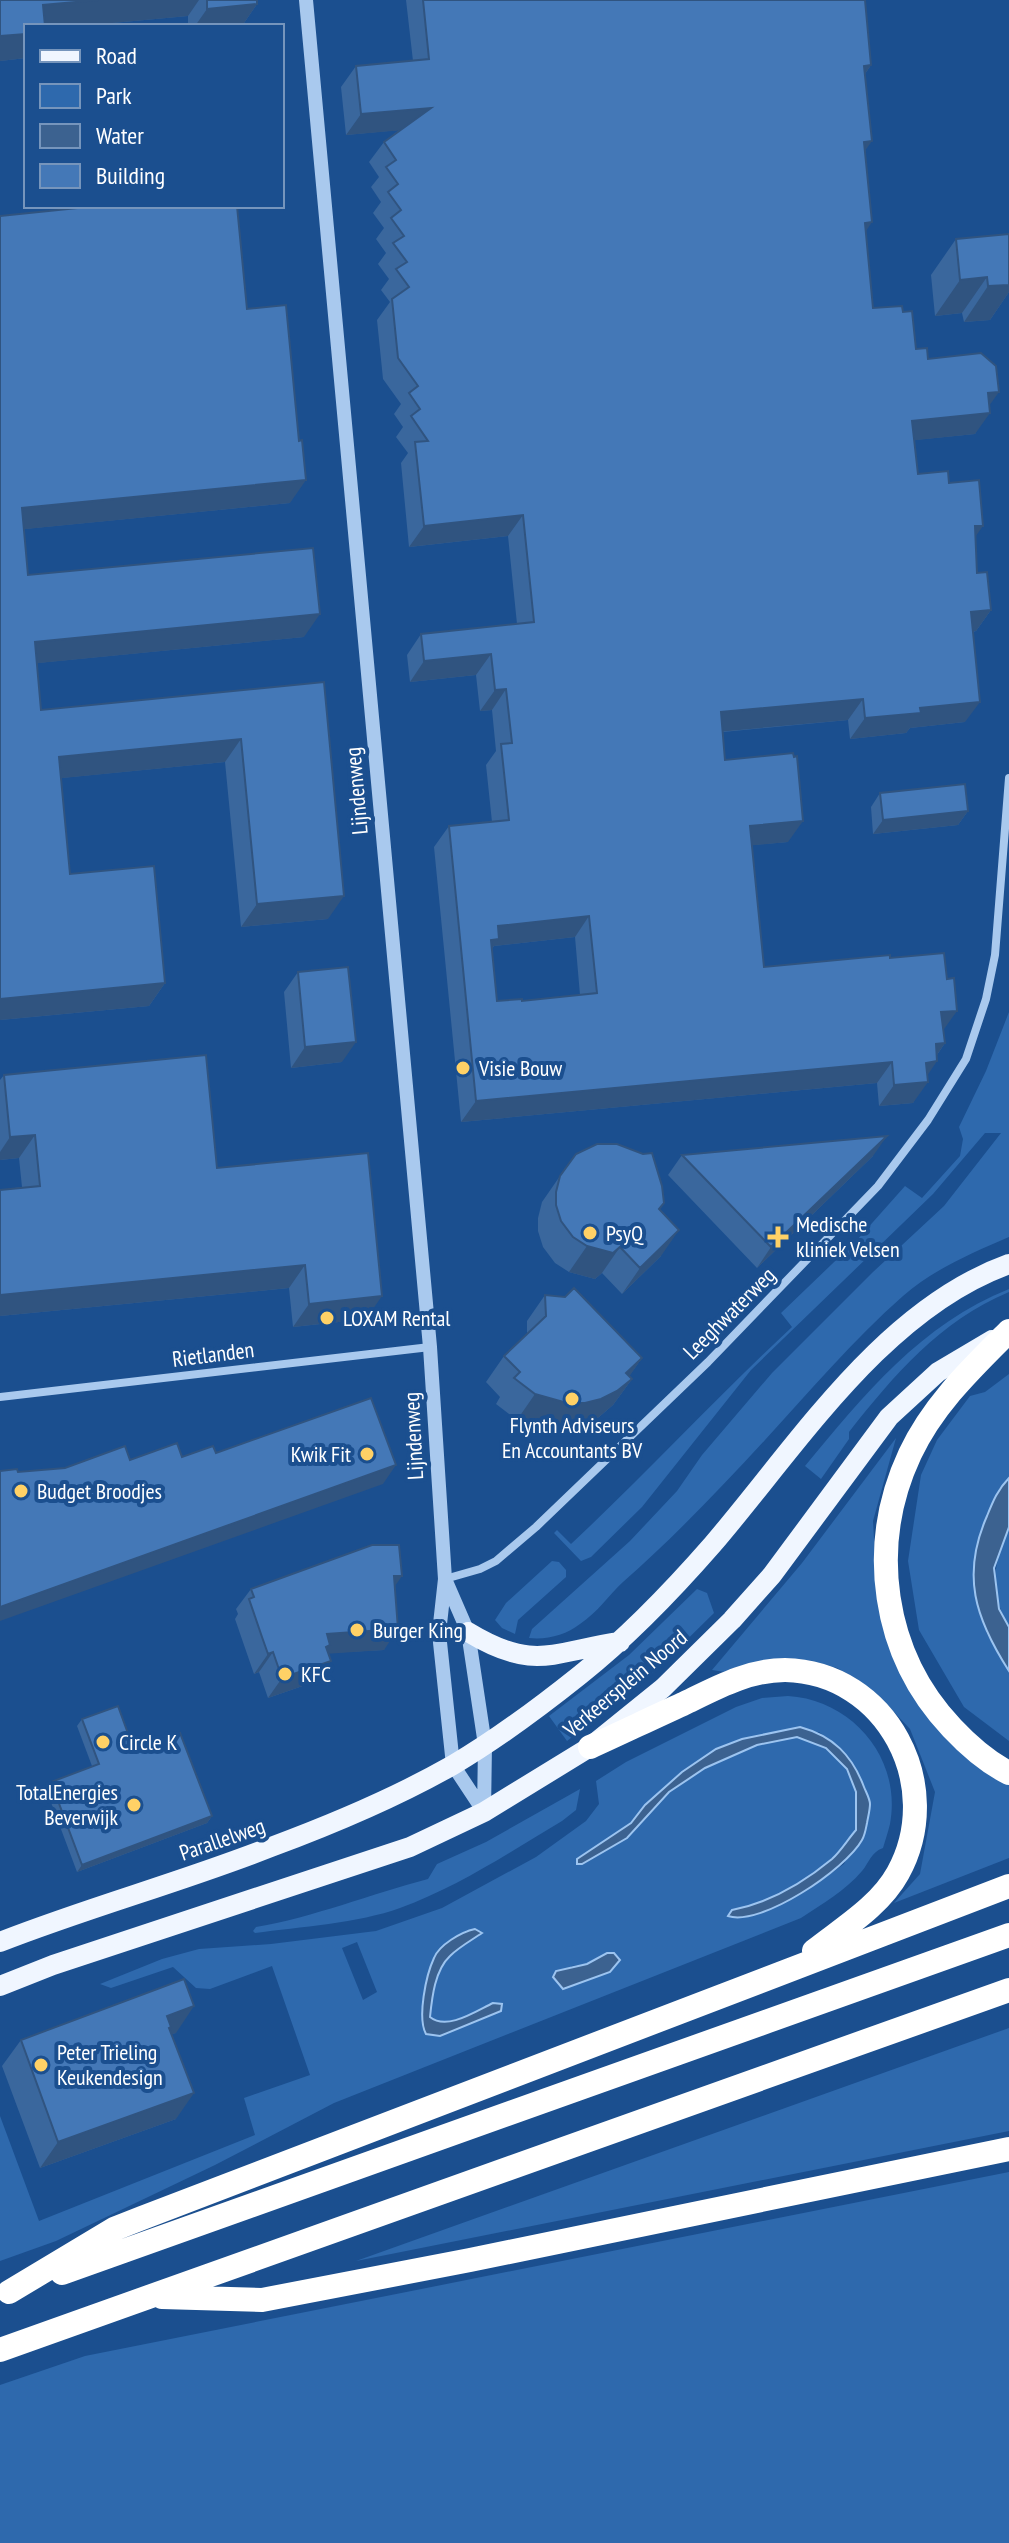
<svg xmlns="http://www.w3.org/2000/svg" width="1009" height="2543" viewBox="0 0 1009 2543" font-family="'PT Sans Narrow',sans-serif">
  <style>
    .green { fill: #2e69ad; fill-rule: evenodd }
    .water { fill: #3c6290; stroke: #9cc4f0; stroke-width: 2 }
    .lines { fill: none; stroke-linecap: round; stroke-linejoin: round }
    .minor { stroke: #a9c9ee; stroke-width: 8 }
    .tertiary { stroke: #a9c9ee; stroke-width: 14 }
    .primary { stroke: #f0f6ff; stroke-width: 20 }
    .motorway { stroke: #fff; stroke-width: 24 }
    .wall { fill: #3a679d; fill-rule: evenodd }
    .shaded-wall { fill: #305480 }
    .building { fill: #4478b7; stroke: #305480; stroke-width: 2; fill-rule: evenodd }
    .poi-dot { fill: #ffd166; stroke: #1b4f8f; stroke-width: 3 }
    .labels { text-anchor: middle; stroke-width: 8; stroke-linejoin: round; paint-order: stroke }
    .street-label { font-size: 22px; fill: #fff; stroke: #1b4f8f }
    .poi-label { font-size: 22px; fill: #fff; stroke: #1b4f8f; text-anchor: start }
  </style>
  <rect width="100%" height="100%" fill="#1b4f8f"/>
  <!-- green -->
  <path class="green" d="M1009,1012V1237C972,1253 934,1269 903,1296C853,1340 810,1391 765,1440C720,1489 673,1538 623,1582C608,1596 598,1612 580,1624C566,1635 547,1640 529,1638L532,1629L630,1541L677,1491L702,1455L772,1373L873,1272L944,1206L1001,1133H985L933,1194L751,1370L642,1507L591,1557L581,1561L554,1533L557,1530L571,1544C647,1473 717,1397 792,1327L781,1313L857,1240L905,1186L922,1198L960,1156L963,1139L959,1127L986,1071Z
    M1009,1289V1292C940,1321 894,1375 849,1432V1439L821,1479L805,1466C864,1395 921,1324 1009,1289Z
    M1009,1374V1478L999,1489L986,1632L1009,1671V1741L964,1707L919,1630L908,1561L921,1475L937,1440L970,1396L985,1392Z
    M896,1438L873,1521L877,1592L890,1638L1009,1776V1858L894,1903L920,1874L935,1792L910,1729L878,1695L857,1679L837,1668L813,1661L786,1658L751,1663L725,1672L712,1670L802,1563Z
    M1009,1527V1627C987,1587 994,1567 1009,1527Z
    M552,1561L559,1562L566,1570V1577L518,1620L515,1634L502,1628L495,1620L506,1603Z
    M697,1589L707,1593L714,1613L654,1672L567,1741L549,1716L629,1655Z
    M788,1696C853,1700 902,1759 890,1824C888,1832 885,1841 883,1848C871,1852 869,1863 862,1871C845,1891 822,1904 801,1918L334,2103L215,2165L56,2241L0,2261V2116L39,2221L255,2135L244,2098L310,2075L272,1966L210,1989L196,1988L173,1967L111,1988L100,1984L162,1959L199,1949L271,1944L376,1931L442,1908L536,1857L586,1821L599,1804L596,1781L626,1762L736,1707L762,1698ZM819,1732C848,1754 857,1770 870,1804L844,1864L801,1894L746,1917L732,1910C768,1903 803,1883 832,1859C841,1851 848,1839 856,1830V1792L847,1769L826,1748L797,1737L757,1745L705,1768L669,1792L627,1838L582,1864L631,1823L645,1805L682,1772L716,1749ZM467,1930L481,1933C471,1940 458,1947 450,1956C435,1971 432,1997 430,2017C447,2030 475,2011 493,2003L440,2036L422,2003C434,1960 427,1956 467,1930ZM357,1942L377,1992L363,2000L342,1948ZM607,1953L610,1972L567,1986L571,1966L587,1964Z
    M580,1789L576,1810L562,1821C510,1852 458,1887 400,1908C359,1923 299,1927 255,1933L253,1931L256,1927C315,1917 370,1894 428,1879L437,1864L486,1842Z
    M1009,2028V2131L356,2261Z
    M1009,2172V2543H0V2385L85,2356Z"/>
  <!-- water -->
  <path class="water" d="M1009,1478V1527L994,1568L999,1609L1009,1627V1671C975,1618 961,1575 987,1516C993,1501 998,1489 1009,1478Z
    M800,1727C833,1736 852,1755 864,1787C866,1792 870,1799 870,1804C870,1810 868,1817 867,1823C866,1828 865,1835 862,1840C846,1869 761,1927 728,1916L732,1910C768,1903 803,1883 832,1859C841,1851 848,1839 856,1830V1792L847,1769L826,1748L797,1737L757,1745L705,1768L669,1792L627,1838L582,1864H577V1859L631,1823L645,1805L682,1772L716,1749L742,1739Z
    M475,1929L482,1933C472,1940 459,1947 450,1956C435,1970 432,1997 430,2017C447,2031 476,2011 493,2003L502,2004L501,2011L440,2036L426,2034C417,2018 426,1975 434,1958C439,1945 461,1932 475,1929Z
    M607,1953H614L620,1960L610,1972L563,1989L553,1977L556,1971L587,1964Z"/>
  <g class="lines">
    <!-- minor -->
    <path class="minor" d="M0,1397L430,1347
      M445,1579L480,1569L496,1561L536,1527L708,1362L878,1186L928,1120L966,1059L986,999L995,955L1009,778"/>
    <!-- tertiary -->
    <path class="tertiary" d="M306,0L430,1347L445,1579L439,1633L453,1765L484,1812
      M445,1579L468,1632L485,1745L484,1812"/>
    <!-- primary -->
    <path class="primary" d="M468,1632C534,1672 552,1652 620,1642
      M0,1942C89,1907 182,1882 271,1847C333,1824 395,1798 453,1765C497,1739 540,1707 580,1675C629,1636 672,1591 713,1544C797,1446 883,1309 1009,1264
      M0,1986L53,1965L410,1847L484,1812L590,1747L663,1688L732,1620L772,1575L889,1417L938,1372L992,1340"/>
    <!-- motorway -->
    <path class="motorway" d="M1009,1331C971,1369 933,1405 910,1454C867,1546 882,1654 952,1728C968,1745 987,1762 1009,1773
      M590,1747C621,1733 652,1718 683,1704C716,1688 748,1670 785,1670C887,1672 946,1786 898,1873C880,1906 843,1928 814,1951
      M62,2273L1009,1935
      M9,2292L114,2229L142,2218L1009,1886
      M162,2297L262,2300L470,2260L1009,2149
      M0,2350L1009,1990"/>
  </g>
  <!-- wall -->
  <path class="wall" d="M0,0H257V4L242,26H188V16L80,26H26V58L0,61Z
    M406,0H865L871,65L865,74L866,232L873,308L903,312L916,349L989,405L975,434L914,440L918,474L949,483L975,536L977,573L991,610L976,631L973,632L965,722L910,728L906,733L850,739L848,720L723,732L725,760L788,842L752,845L764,967L890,958L943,1030L945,1043L937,1055L913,1103L879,1106L877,1083L461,1122L434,847L449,826L492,822L486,765L496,751L492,710L480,711L476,675L410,682L407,655L421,634L517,624L508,536L409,547L401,463L408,453L396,437L403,427L394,414L401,404L383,379L377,320L390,302L381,290L389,279L378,264L386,253L376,239L384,228L373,213L381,202L371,187L379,177L369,162L384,142L399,130L346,135L341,87L356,66L413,61ZM575,937L580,995L522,1001H497L492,949L494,946Z
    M0,216L247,309L290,503L24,529L28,575L304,637L37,663L41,710L324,682L328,919L241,927L225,762L61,778L70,874L165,983L149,1006L0,1020Z
    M1009,234V292L990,320L964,322L962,313L935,316L931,275L956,239Z
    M880,793L968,811L958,825L873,834L871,807Z
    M298,972L342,1062L291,1068L284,992Z
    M4,1075L217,1168L366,1319L293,1327L289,1288L0,1316V1190L22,1187L19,1158L0,1160V1080Z
    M682,1155L873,1156L757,1268L668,1175Z
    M560,1176L660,1210L661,1256L622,1294L602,1273L595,1279L569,1272L555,1263L543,1247L538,1231V1218L542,1202Z
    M545,1295L642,1358L629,1376L632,1379L613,1405L599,1417L583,1425L567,1429H548L517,1420L496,1404L500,1397L486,1382L504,1356L527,1334V1321Z
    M395,1586L384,1650L328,1653L317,1681L268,1698L259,1672L254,1674L235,1619L238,1614L236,1609L251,1589Z
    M82,1719L134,1750L212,1816L207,1823L77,1872L46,1789L51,1782L92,1766L77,1726Z
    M176,2033L172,2034L176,2119L40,2168L2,2066L21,2040Z"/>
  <!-- shaded-wall -->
  <path class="shaded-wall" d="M98,0H199L188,16L80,26H28L43,5Z
    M257,4L242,26H195L207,9Z
    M26,34V58L0,61V36Z
    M871,65L857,86L864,66Z
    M431,108L416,129L346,135L361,114Z
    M872,141L857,162L864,142Z
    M872,222L858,243L865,223Z
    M987,277L962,313L935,316L960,280Z
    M1009,285V292L990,320L964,322L988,286Z
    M999,392L984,413L988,393Z
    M990,413L975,434L898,442L912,421Z
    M306,480L290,503L6,531L22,508Z
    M523,515L508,536L409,547L424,526Z
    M975,526H983L968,547Z
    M991,610L976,631L956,633L971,612Z
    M320,614L304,637L19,665L35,642Z
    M491,654L476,675L410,682L424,661Z
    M506,689L492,710L480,711L495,690Z
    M863,699L848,720L706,733L721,712Z
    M980,702L965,722L910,728L906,733L850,739L865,718L920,708Z
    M241,739L225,762L43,780L59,757Z
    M968,811L958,825L873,834L883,820Z
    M803,821L788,842L735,847L750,826Z
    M344,896L328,919L241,927L257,904Z
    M589,916L575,937L494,946L484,960H476L498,926Z
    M165,983L149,1006L0,1020V999Z
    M957,1011L942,1032L941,1012Z
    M356,1042L342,1062L291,1068L305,1047Z
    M945,1043L932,1062L937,1061L923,1082L911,1084L936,1044Z
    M892,1062L877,1083L461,1122L476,1101Z
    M928,1082L913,1103L879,1106L894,1085Z
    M35,1135L19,1158L0,1160V1152L10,1137Z
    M887,1136L873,1156L757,1268L771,1247Z
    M679,1230L661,1256L622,1294L640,1268Z
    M587,1246L620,1247L602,1273L595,1279L569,1272Z
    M305,1265L289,1288L0,1316V1295Z
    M382,1296L366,1319L293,1327L309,1304Z
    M642,1358L624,1384L632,1379L613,1405L599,1417L583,1425L567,1429H548L517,1420L535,1394L626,1373Z
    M396,1465L383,1484L0,1621V1607Z
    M394,1576H402L388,1596Z
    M398,1629L384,1650L324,1654L327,1634Z
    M273,1652L259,1672L254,1674L268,1654Z
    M331,1661L317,1681L268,1698L282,1678Z
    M212,1816L207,1823L77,1872L82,1865Z
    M194,2006L176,2033L164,2037L167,2016Z
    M194,2093L176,2119L40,2168L58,2142Z"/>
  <!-- building -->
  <path class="building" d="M0,0H98L43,5L45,26H26V34L0,36Z
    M207,0H257V4L207,9Z
    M423,0H865L871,65L864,66L872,141L864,142L872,222L865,223L873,308L902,306L903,312L912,311L916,349L927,348L928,359L981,353L996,366L999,392L988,393L990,413L912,421L918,474L948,471L949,483L979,480L983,526H975L977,573L987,572L991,610L971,612L980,702L920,708L921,713L865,718L863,699L721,712L725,760L793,753L794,757L797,756L803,821L750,826L764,967L890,955V958L944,953L947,979L954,978L957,1011L941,1012L945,1043L936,1044L937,1061L926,1063L928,1082L894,1085L892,1062L476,1101L449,826L509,820L501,744L512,743L506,689L495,690L491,654L424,661L421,634L534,622L523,515L424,526L415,442L428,441L411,416L420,409L409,393L418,386L398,358L392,299L409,287L396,269L407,262L393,243L404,236L391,218L401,210L388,192L398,184L386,167L396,160L384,142L431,108L361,114L356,66L429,59ZM589,916L597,993L522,1001V999L497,1001L491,940L499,939L498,926Z
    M97,206H237L247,309L286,305L299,441L302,440L306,480L22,508L28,575L313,548L320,614L35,642L41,710L324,682L344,896L257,904L241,739L59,757L70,874L154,866L165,983L0,999V216Z
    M1009,234V285L988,286L987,277L960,280L956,239Z
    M965,784L968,811L883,820L880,793Z
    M348,967L356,1042L305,1047L298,972Z
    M206,1055L217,1168L368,1153L382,1296L309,1304L305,1265L0,1295V1190L40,1186L35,1135L10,1137L4,1075Z
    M887,1136L771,1247L682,1155Z
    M597,1144H617L643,1154L652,1153L662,1186L664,1203L659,1209L679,1230L640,1268L620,1247L613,1253L587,1246L573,1237L561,1221L556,1205V1192L560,1176L576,1154Z
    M574,1288L642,1358L626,1373L632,1379L617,1391L601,1399L585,1403H567L535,1394L514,1378L520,1372L504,1356L546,1316L545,1295L565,1297Z
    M371,1398L396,1465L0,1607V1471L17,1469L18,1472L65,1468L125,1446L130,1460L177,1443L182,1457L213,1446L216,1453Z
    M372,1545H399L402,1576H394L398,1629L327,1634L330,1645L326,1647L331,1661L282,1678L273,1652L268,1654L262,1637L249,1599L254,1597L251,1589Z
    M118,1706L134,1750L180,1733L212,1816L82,1865L51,1782L99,1764L82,1719Z
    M184,1979L194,2006L167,2016L171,2027L169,2028L194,2093L58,2142L21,2040Z"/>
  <!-- markers -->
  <g class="poi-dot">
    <circle cx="463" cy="1068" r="8"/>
    <circle cx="590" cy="1233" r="8"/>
    <path d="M774 1225h8v8h8v8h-8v8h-8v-8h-8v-8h8z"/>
    <circle cx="327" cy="1318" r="8"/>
    <circle cx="572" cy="1399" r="8"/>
    <circle cx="367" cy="1454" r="8"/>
    <circle cx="21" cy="1491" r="8"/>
    <circle cx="357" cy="1630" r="8"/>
    <circle cx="285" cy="1674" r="8"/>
    <circle cx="103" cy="1742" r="8"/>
    <circle cx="134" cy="1805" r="8"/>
    <circle cx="41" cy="2065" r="8"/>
  </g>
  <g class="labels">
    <!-- street labels -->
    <g class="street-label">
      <text transform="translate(356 791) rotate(-95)" y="8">Lijndenweg</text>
      <text transform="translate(729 1313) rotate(-45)" y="8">Leeghwaterweg</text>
      <text transform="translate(213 1354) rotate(-7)" y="8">Rietlanden</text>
      <text transform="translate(413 1436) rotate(-93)" y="8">Lijndenweg</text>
      <text transform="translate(625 1683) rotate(-40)" y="8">Verkeersplein Noord</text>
      <text transform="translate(222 1839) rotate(-19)" y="8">Parallelweg</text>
    </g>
    <!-- poi labels -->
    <g class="poi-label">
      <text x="479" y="1076">Visie Bouw</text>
      <text x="796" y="1232">Medische<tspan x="796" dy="25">kliniek Velsen</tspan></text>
      <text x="606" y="1241">PsyQ</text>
      <text x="343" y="1326">LOXAM Rental</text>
      <text x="572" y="1433" text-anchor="middle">Flynth Adviseurs<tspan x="572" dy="25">En Accountants BV</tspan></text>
      <text x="351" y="1462" text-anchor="end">Kwik Fit</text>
      <text x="37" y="1499">Budget Broodjes</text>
      <text x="373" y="1638">Burger King</text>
      <text x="301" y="1682">KFC</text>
      <text x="119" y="1750">Circle K</text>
      <text x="118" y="1800" text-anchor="end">TotalEnergies<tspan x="118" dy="25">Beverwijk</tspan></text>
      <text x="57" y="2060">Peter Trieling<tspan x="57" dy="25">Keukendesign</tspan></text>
    </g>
  </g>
  <!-- legend -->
  <rect x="24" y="24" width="260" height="184" fill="#1b4f8f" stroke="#7695bc" stroke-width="2"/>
  <rect x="40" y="50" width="40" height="12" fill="#f0f6ff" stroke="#7695bc" stroke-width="2"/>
  <text x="96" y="64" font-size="24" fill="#ffffff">Road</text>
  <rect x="40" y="84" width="40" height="24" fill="#2e69ad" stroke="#7695bc" stroke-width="2"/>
  <text x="96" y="104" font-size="24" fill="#ffffff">Park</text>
  <rect x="40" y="124" width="40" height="24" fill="#3c6290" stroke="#7695bc" stroke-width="2"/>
  <text x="96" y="144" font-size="24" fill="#ffffff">Water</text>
  <rect x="40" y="164" width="40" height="24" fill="#4478b7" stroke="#7695bc" stroke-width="2"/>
  <text x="96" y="184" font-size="24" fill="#ffffff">Building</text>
</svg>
